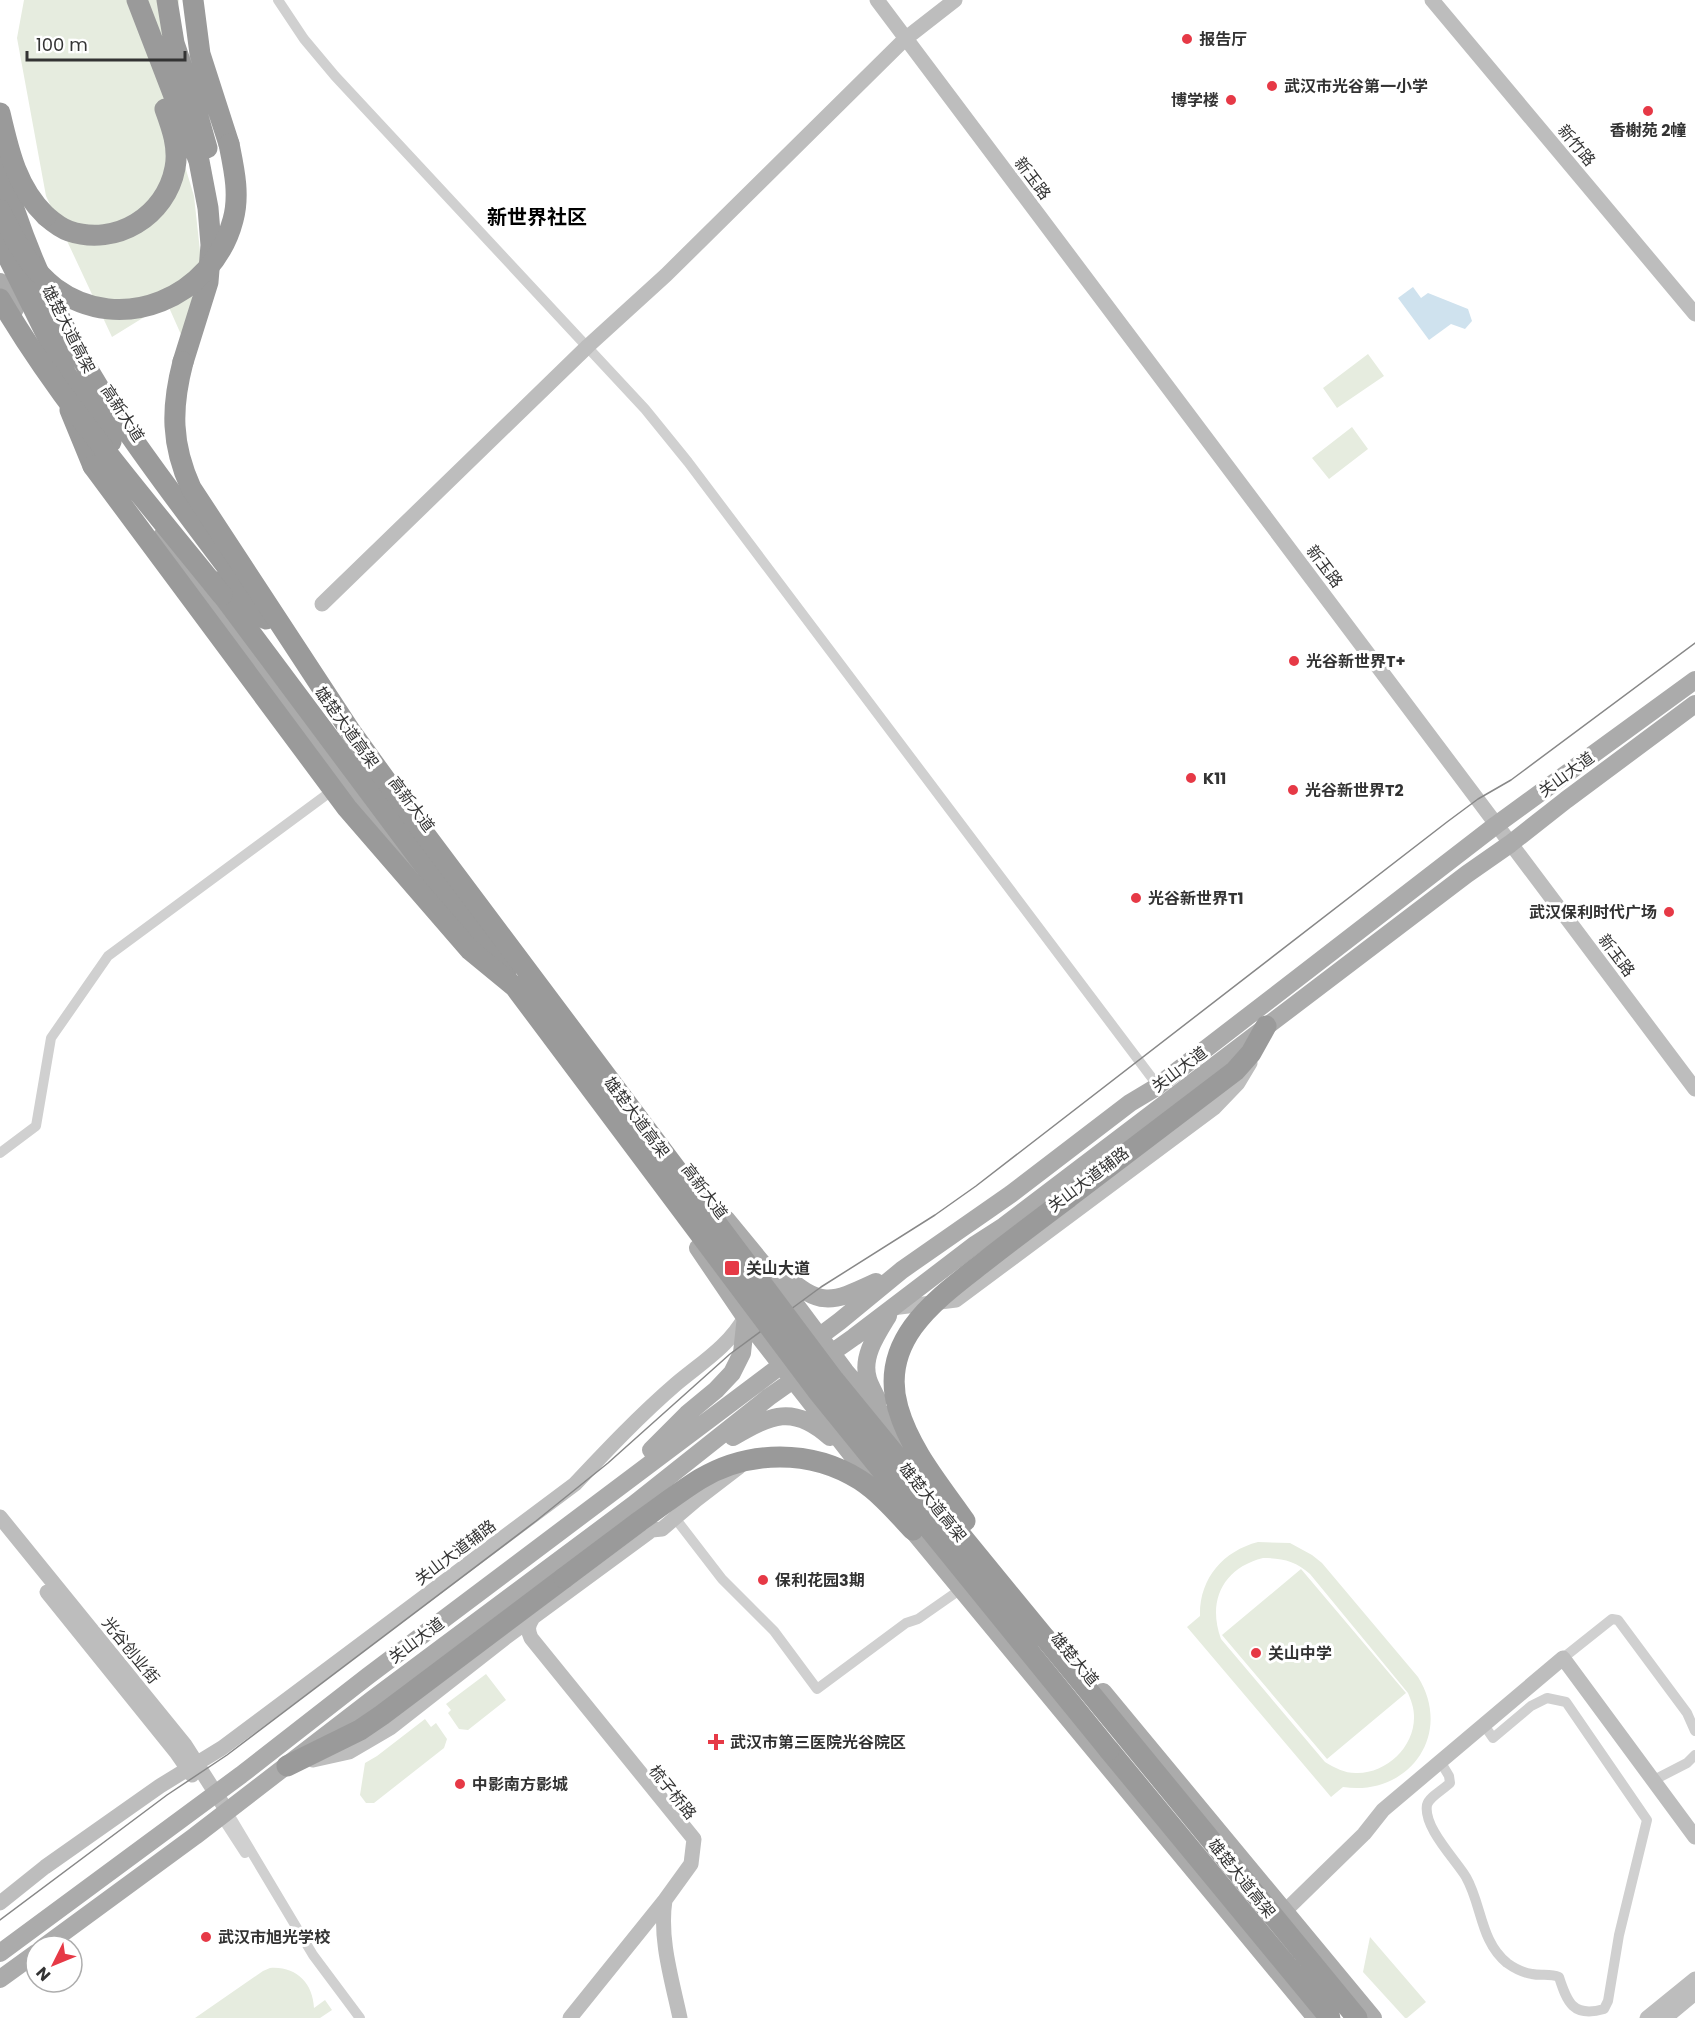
<svg xmlns="http://www.w3.org/2000/svg" width="1695" height="2018" viewBox="0 0 1695 2018" font-family="Poppins,'Noto Sans SC',sans-serif">
	<rect width="100%" height="100%" fill="#fff"/>
	<path fill="#e6ecdf" fill-rule="evenodd" d="M24,0h155l-3,18 -3,109 21,69 7,64 -18,79 -16,-36 -55,34 -66,-141 -29,-158z
		M1368,354l16,22 -47,32 -14,-20z
		M1352,427l16,22 -39,30 -17,-21z
		M1258,1542l32,1 22,12 10,8 96,114c36,58 -10,120 -75,110l-12,10 -144,-170 13,-11c-1,-37 23,-65 58,-74zM1263,1558c19,0 33,3 47,16l98,119c3,7 6,15 6,23 1,31 -28,58 -58,57 -12,0 -21,-5 -31,-11l-104,-123c-14,-38 2,-71 42,-81z
		M1301,1569l105,124 -79,66 -105,-124z
		M486,1674l20,26 -38,30 -9,-1 -11,-16 3,-3 -5,-6z
		M425,1719l6,8 5,-4 11,16 -3,9 -70,55h-8l-6,-8 5,-32 12,-7z
		M1370,1937l56,65 -19,16h-2l-42,-46z
		M270,1968c26,-2 43,15 44,40l11,-8 7,10 -12,8h-125l68,-47z"/>
	<path fill="#cfe2ee" d="M1413,287l8,11 7,-5 40,16 4,12 -7,8 -14,-5 -22,16 -31,-42z"/>
	<g fill="none" stroke-linecap="round" stroke-linejoin="round">
		<path stroke="#d0d0d0" stroke-width="10" d="M278,0l26,39 31,37 310,333 43,53 470,624
			M0,1153l36,-27 15,-88 57,-82 229,-169
			M675,1518l47,61 52,52 43,58 89,-66 12,-4 43,-30
			M1563,1658l49,-39 6,1 69,93 8,18
			M1440,1761l9,15 1,7c-6,6 -21,14 -23,22 -4,22 28,54 39,72 16,28 14,64 41,86 7,5 17,10 25,11 9,2 18,-1 27,3 8,25 14,41 45,32l4,-8 11,-66 28,-115 -81,-118 -19,-4 -16,8 -38,32 -9,-13
			M1654,1780l33,-17 8,-8
			M227,1811l86,144 47,63
			M221,1816l24,37"/>
		<path stroke="#bdbdbd" stroke-width="15" d="M877,0l818,1089
			M1432,0l263,314
			M322,604l266,-258 78,-71 239,-236 50,-39
			M892,1308l64,-8 258,-192 24,-25 12,-20
			M0,1517l185,228 42,66
			M47,1592l129,160 16,23
			M534,1616c-6,9 -7,13 -3,22l163,201 -3,25 -26,36 -95,118
			M313,1760l36,-8 41,-24 115,-90 147,-108 10,-1 34,-29 43,-33
			M665,1900c-6,39 7,80 15,118
			M0,1903l45,-36 115,-81 62,-38 353,-264c32,-34 65,-69 101,-100 25,-21 53,-38 69,-67
			M1285,1911l79,-77 19,-24 180,-152 132,179
			M1647,2018l48,-39
			M1665,2018l30,-25"/>
		<path stroke="#ababab" stroke-width="18" d="M0,282l15,27
			M162,536l89,123 163,212
			M726,1219l60,73 59,79 43,50 22,33
			M698,1248l53,78 126,161
			M780,1272c41,35 49,32 96,10
			M878,1401c-3,-7 -8,-15 -10,-22 -7,-22 9,-45 20,-63
			M733,1437c38,-22 60,-33 97,0
			M651,1450l36,-36 29,-24 16,-17 10,-20 4,-37
			M904,1520l412,498
			M1103,1692l270,326
			M45,1946l150,-110 178,-137 260,-194 136,-108 85,-60 122,-93 28,-18 463,-352 43,-30 56,-44 129,-96
			M0,1953l241,-178 127,-99 472,-355 62,-51 109,-76 119,-91 25,-15 341,-263 199,-145
			M0,1979l36,-26"/>
		<path stroke="#9a9a9a" stroke-width="21" d="M137,0l62,161 9,47 3,37 -3,37 -25,80
			M167,0l7,43 20,59 13,46
			M193,0l7,54 29,90
			M0,162c24,92 69,184 123,263 45,66 95,129 143,194
			M46,216c7,6 14,12 23,15 47,16 97,-15 106,-63 4,-20 -3,-40 -10,-59
			M0,241l66,133 45,68
			M70,410l23,56
			M212,581l294,394
			M1068,1198l167,-127 16,-18 15,-27
			M1045,1638l312,380
			M1109,1750l221,268
			M287,1766l73,-36 22,-15 182,-137"/>
		<path stroke="#888" stroke-width="1.5" d="M0,1920l167,-125 60,-40 309,-234 72,-58 122,-109 91,-67 114,-72 41,-29 471,-364 31,-23 33,-19 184,-137"/>
		<path stroke="#9a9a9a" stroke-width="21" d="M0,113c9,39 17,75 46,103
			M0,210c14,29 29,58 55,78 66,49 158,9 178,-68 7,-25 1,-51 -4,-76
			M0,299c63,107 145,200 222,296
			M183,362c-12,46 -12,82 8,126l160,244 70,97 413,551 211,258
			M93,466l254,342 123,142 45,37 304,406 290,357
			M965,1521c-25,-36 -55,-71 -67,-113 -20,-69 40,-110 86,-146 28,-22 56,-43 84,-64
			M564,1578c25,-19 51,-38 76,-57 20,-14 39,-29 60,-42 49,-29 111,-30 160,1 20,13 37,33 53,50"/>
	</g>
	<g fill="#e63946" stroke="#fff" stroke-width="2">
		<circle cx="1187" cy="39" r="6"/>
		<circle cx="1272" cy="86" r="6"/>
		<circle cx="1231" cy="100" r="6"/>
		<circle cx="1648" cy="111" r="6"/>
		<circle cx="1294" cy="661" r="6"/>
		<circle cx="1191" cy="778" r="6"/>
		<circle cx="1293" cy="790" r="6"/>
		<circle cx="1136" cy="898" r="6"/>
		<circle cx="1669" cy="912" r="6"/>
		<rect x="724" y="1260" width="16" height="16" rx="3"/>
		<circle cx="763" cy="1580" r="6"/>
		<circle cx="1256" cy="1653" r="6"/>
		<path d="M713 1733h6v6h6v6h-6v6h-6v-6h-6v-6h6z"/>
		<circle cx="460" cy="1784" r="6"/>
		<circle cx="206" cy="1937" r="6"/>
	</g>
	<g text-anchor="middle" stroke-width="6" stroke-linejoin="round" paint-order="stroke">
		<g font-size="16" font-weight="bold" fill="#333" stroke="#fff" text-anchor="start">
			<text x="1199" y="45">报告厅</text>
			<text x="1284" y="92">武汉市光谷第一小学</text>
			<text x="1219" y="106" text-anchor="end">博学楼</text>
			<text x="1648" y="136" text-anchor="middle">香榭苑 2幢</text>
			<text x="1306" y="667">光谷新世界T+</text>
			<text x="1203" y="784">K11</text>
			<text x="1305" y="796">光谷新世界T2</text>
			<text x="1148" y="904">光谷新世界T1</text>
			<text x="1657" y="918" text-anchor="end">武汉保利时代广场</text>
			<text x="746" y="1274">关山大道</text>
			<text x="775" y="1586">保利花园3期</text>
			<text x="1268" y="1659">关山中学</text>
			<text x="730" y="1748">武汉市第三医院光谷院区</text>
			<text x="472" y="1790">中影南方影城</text>
			<text x="218" y="1943">武汉市旭光学校</text>
		</g>
		<g font-size="16" fill="#333" stroke="#fff">
			<text transform="translate(1577 145) rotate(50)" y="6">新竹路</text>
			<text transform="translate(1033 178) rotate(53)" y="6">新玉路</text>
			<text transform="translate(69 329) rotate(63)" y="6">雄楚大道高架</text>
			<text transform="translate(123 413) rotate(57)" y="6">高新大道</text>
			<text transform="translate(1325 566) rotate(53)" y="6">新玉路</text>
			<text transform="translate(347 727) rotate(54)" y="6">雄楚大道高架</text>
			<text transform="translate(1566 774) rotate(-36)" y="6">关山大道</text>
			<text transform="translate(412 804) rotate(53)" y="6">高新大道</text>
			<text transform="translate(1617 955) rotate(53)" y="6">新玉路</text>
			<text transform="translate(1179 1069) rotate(-37)" y="6">关山大道</text>
			<text transform="translate(637 1117) rotate(53)" y="6">雄楚大道高架</text>
			<text transform="translate(1088 1179) rotate(-37)" y="6">关山大道辅路</text>
			<text transform="translate(705 1191) rotate(53)" y="6">高新大道</text>
			<text transform="translate(933 1502) rotate(51)" y="6">雄楚大道高架</text>
			<text transform="translate(455 1552) rotate(-37)" y="6">关山大道辅路</text>
			<text transform="translate(416 1640) rotate(-37)" y="6">关山大道</text>
			<text transform="translate(131 1650) rotate(51)" y="6">光谷创业街</text>
			<text transform="translate(1075 1659) rotate(50)" y="6">雄楚大道</text>
			<text transform="translate(673 1792) rotate(51)" y="6">梳子桥路</text>
			<text transform="translate(1242 1878) rotate(51)" y="6">雄楚大道高架</text>
		</g>
		<g font-size="20" font-weight="bold" fill="#000" stroke="#fff">
			<text x="537" y="224">新世界社区</text>
		</g>
	</g>
	<g transform="translate(54 1964) rotate(227)"><circle r="28" fill="#ffffff" stroke="#adadad" stroke-width="1.5"/>
	<path d="M0-4.5L10 22L0 15L-10 22Z" fill="#e63946"/>
	<text y="-9" font-size="16" font-weight="bold" text-anchor="middle" fill="#333333">N</text>
	</g>
	<path d="M27 51v9h158v-9" fill="none" stroke="#333333" stroke-width="3"/>
	<text x="36" y="51" font-size="18" fill="#333333" stroke="#ffffff" stroke-width="4.5" paint-order="stroke">100 m</text>
</svg>
